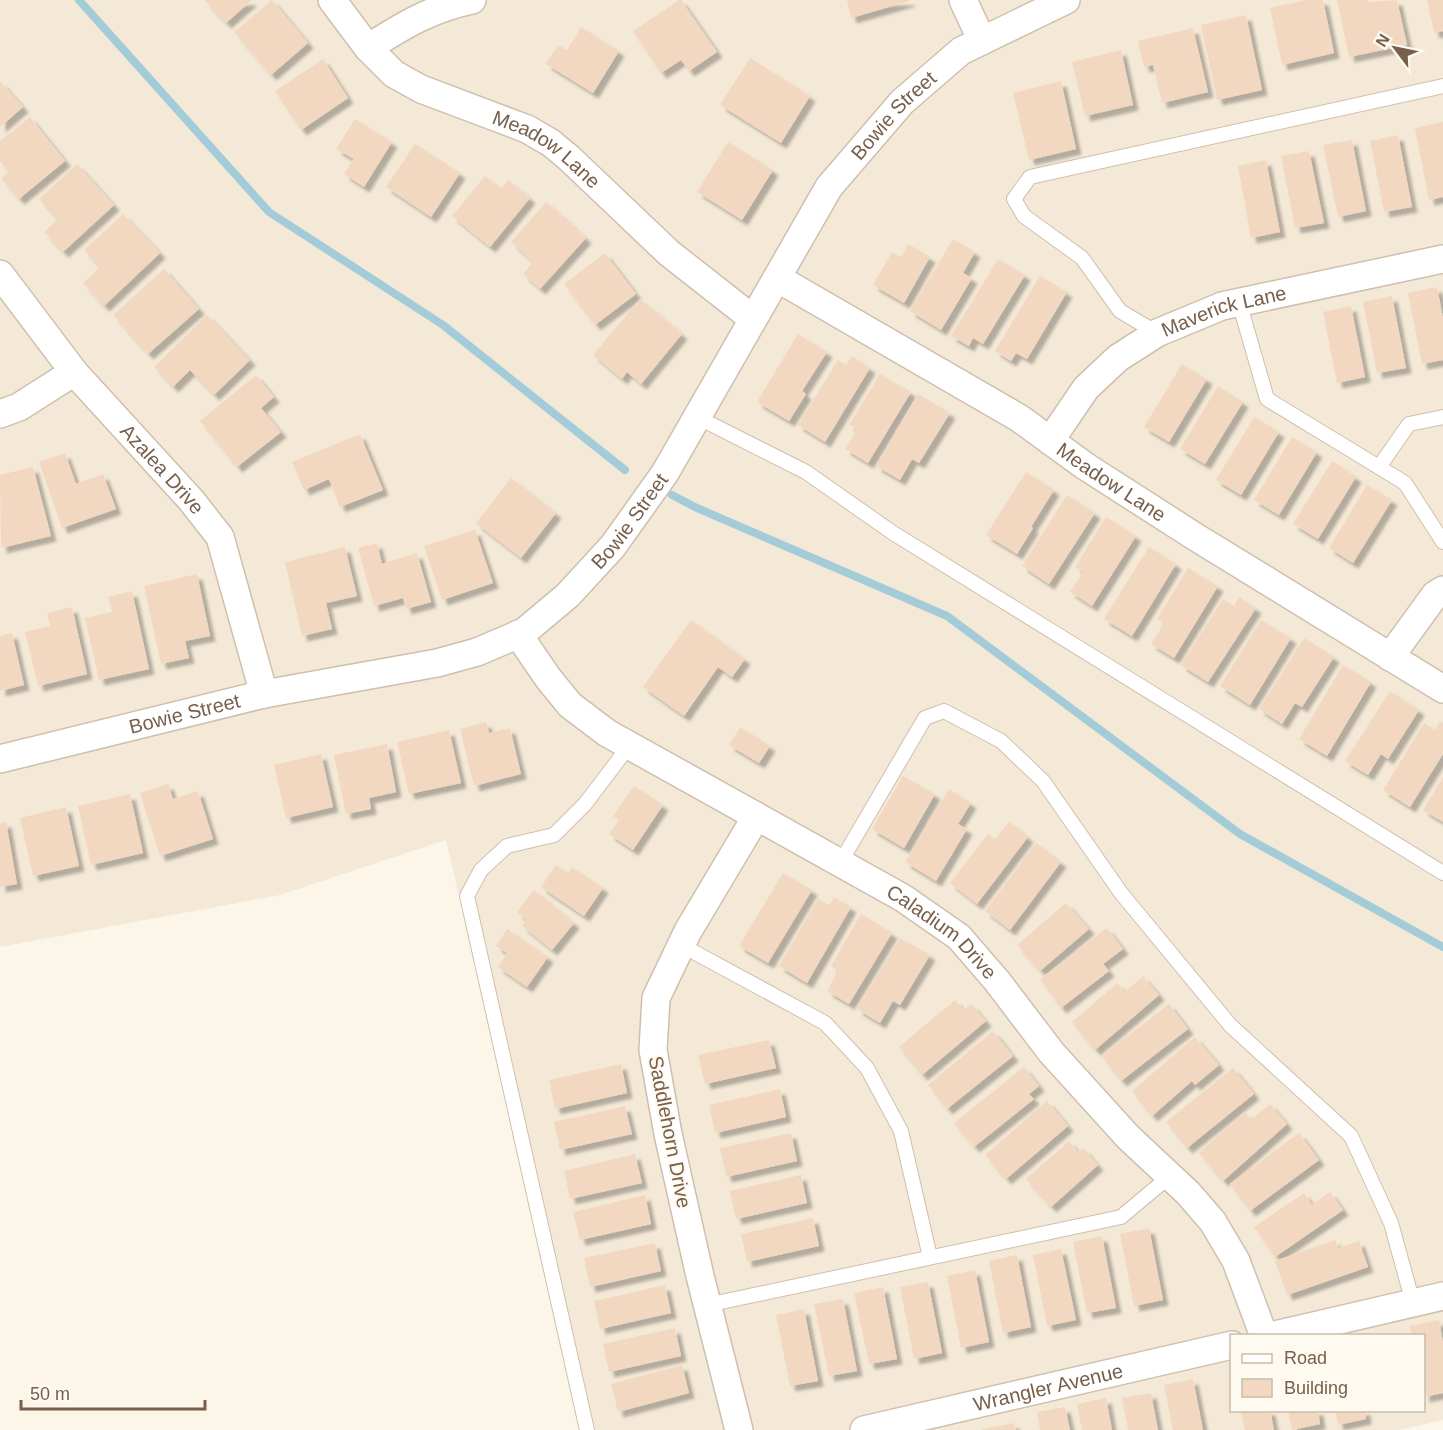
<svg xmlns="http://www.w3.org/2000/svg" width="1443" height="1430" viewBox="0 0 1443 1430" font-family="Helvetica,sans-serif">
	<defs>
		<filter id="shadow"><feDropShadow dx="5.5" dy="5.5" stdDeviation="1.5" flood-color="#0004"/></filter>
	</defs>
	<rect width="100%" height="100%" fill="#fcf6e9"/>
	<path fill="#f4e9d7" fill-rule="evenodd" d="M0,0h1443v1420l-44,10h-813l-140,-590 -166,55 -280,52zM1232,1336h192v74h-192z"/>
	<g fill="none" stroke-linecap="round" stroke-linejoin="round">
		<path stroke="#a3ccd8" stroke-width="8" d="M79,0l190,212 174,113 182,145
			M672,495l25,13 250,108 293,218 203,113"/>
	</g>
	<path fill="#f2d8c1" filter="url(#shadow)" d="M204,0h48l-26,23z
		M272,0l36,43 -37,32 -37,-43z
		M679,0h2l36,52 -28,19 -8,-11 -20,13 -28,-42z
		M847,0h63v1l-59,17z
		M1306,0h17l11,53 -52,12 -12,-57z
		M1337,0h30l1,2 29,-2 10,45 -58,12z
		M1427,0h16v31l-9,2z
		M1246,15l16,75 -45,10 -16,-75z
		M581,27l38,24 -26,42 -47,-29 12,-19 9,5z
		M1193,28l15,64 -46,11 -9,-38 -9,2 -6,-26z
		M1121,50l12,55 -48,11 -13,-54z
		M750,58l60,38 -29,47 -61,-38z
		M323,59l25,39 -47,32 -26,-39z
		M0,81l23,26 -23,20z
		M1061,81l15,68 -47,11 -16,-67z
		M30,117l35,44 -46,38 -18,-21 8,-6 -9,-11v-20z
		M355,119l37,23 -28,45 -20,-13 10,-15 -18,-10z
		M1443,122v75l-14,3 -14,-72z
		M1398,135l14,72 -28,5 -14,-71z
		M1352,140l14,71 -28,6 -15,-72z
		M728,142l45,28 -31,50 -45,-28z
		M415,144l45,29 -29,44 -45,-30z
		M1309,151l15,72 -29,5 -14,-72z
		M1266,160l14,72 -29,6 -13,-72z
		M77,164l37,41 -51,47 -19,-20 14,-13 -19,-20z
		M485,176l16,13 7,-9 22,18 -40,49 -38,-31z
		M546,202l40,36 -46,51 -17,-15 10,-12 -22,-20z
		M123,214l37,39 -56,53 -21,-23 17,-16 -16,-17z
		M953,239l22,13 -12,21 9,5 -31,52 -31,-19z
		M908,244l22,13 -26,46 -31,-18 19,-33 9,5z
		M605,253l31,41 -41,31 -31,-41z
		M998,259l27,16 -42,69 -10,-6 -4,8 -18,-10z
		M164,269l35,40 -51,45 -35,-39z
		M1040,276l27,16 -40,67 -11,-6 -5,8 -16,-10z
		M1437,287l6,31v42l-21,4 -14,-71z
		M1392,296l14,72 -29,5 -14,-71z
		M640,299l42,35 -41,50 -14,-12 -5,7 -29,-24z
		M1351,306l14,71 -28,6 -14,-71z
		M207,315l43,45 -36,35 -24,-25 -17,17 -19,-20z
		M798,334l29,18 -25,39 4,3 -17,27 -32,-19z
		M852,356l18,12 -45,74 -27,-17 40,-65 8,5z
		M1182,364l25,15 -38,63 -25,-15z
		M880,374l31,18 -43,71 -23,-14 12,-20 -8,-4z
		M256,375l18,22 -13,11 20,24 -44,35 -37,-46z
		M1218,386l25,16 -38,62 -25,-15z
		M918,394l32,19 -31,50 -7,-4 -12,21 -24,-14z
		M1254,417l25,15 -38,63 -25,-15z
		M360,434l23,56 -43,17 -11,-28 -25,11 -12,-28z
		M1292,437l25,15 -38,63 -25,-15z
		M65,453l11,31 27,-10 13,35 -54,19 -23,-66z
		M1332,461l24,16 -38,62 -25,-15z
		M33,467l18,69 -50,12 -1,-73z
		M1026,472l28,18 -23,37 2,1 -16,26 -31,-19z
		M511,478l45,35 -35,45 -45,-35z
		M1367,485l25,15 -39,63 -24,-15z
		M1067,495l28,18 -46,71 -27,-18z
		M1106,517l30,19 -44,70 -22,-14 13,-20 -8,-5z
		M475,530l18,53 -51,17 -18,-54z
		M377,543l5,21 35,-11 14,49 -25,7 -3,-11 -29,8 -16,-58z
		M345,547l12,49 -31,7 6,26 -30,7 -17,-74z
		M1149,547l27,17 -44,72 -28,-17z
		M1188,568l30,18 -44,72 -23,-14 13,-21 -7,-4z
		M197,574l13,62 -25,5 4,17 -28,6 -17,-78z
		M132,591l17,78 -50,11 -14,-62 27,-6 -4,-15z
		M1239,597l17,11 -48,74 -27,-17 42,-66 11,7z
		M72,607l15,67 -49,12 -13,-54 25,-6 -3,-13z
		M691,620l54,39 -13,18 -14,-10 -34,49 -41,-29z
		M1261,620l30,18 -41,67 -30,-19z
		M12,633l12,52 -24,6v-55z
		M1304,638l30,19 -32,50 -7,-4 -13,21 -23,-15z
		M1343,665l28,17 -44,74 -28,-17z
		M1390,691l29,19 -31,49 -7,-5 -13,21 -23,-14z
		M1440,721l3,2v31l-33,53 -27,-17 41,-67 11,7z
		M486,722l3,11 21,-5 11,46 -47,12 -14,-57z
		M740,727l30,19 -11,17 -30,-18z
		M449,730l12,53 -52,11 -12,-52z
		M387,744l9,48 -27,6 2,11 -25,5 -12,-59z
		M321,754l12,53 -47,11 -12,-53z
		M903,776l32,18 -31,54 -32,-19z
		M1443,777v45l-20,-12z
		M168,784l5,15 25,-8 15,48 -53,17 -20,-63z
		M634,786l29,19 -30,45 -24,-16 10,-14 -6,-4z
		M949,789l22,14 -13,21 9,5 -31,52 -31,-19z
		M130,794l13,59 -52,12 -13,-59z
		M66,807l13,59 -46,10 -13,-58z
		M6,822l11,62 -17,3v-64z
		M1009,822l19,15 -51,67 -27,-21 38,-49 7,5z
		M1036,843l25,19 -51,68 -25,-19z
		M556,865l12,8 4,-6 31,21 -19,28 -43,-29z
		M783,873l29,17 -44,73 -29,-17z
		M534,890l40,33 -22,27 -30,-24 5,-6 -10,-8z
		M834,897l17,10 -44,76 -28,-17 39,-67 11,6z
		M1066,903l23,26 -49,42 -23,-26z
		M861,914l31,19 -43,71 -22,-13 11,-21 -7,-4z
		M1107,928l16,21 -20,15 6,7 -48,37 -21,-29z
		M507,929l41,28 -21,30 -29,-20 9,-14 -11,-7z
		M900,938l30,17 -30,50 -7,-4 -13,22 -23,-14z
		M1143,976l16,19 -64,55 -23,-28 45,-39 8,9z
		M955,1000l8,10 8,-6 15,17 -64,54 -23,-28z
		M1169,1004l19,25 -67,52 -19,-25z
		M993,1031l20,25 -66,53 -19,-24z
		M1195,1037l24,28 -24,20 -3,-4 -40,35 -20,-25z
		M769,1040l7,28 -71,16 -7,-29z
		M621,1064l6,29 -72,16 -6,-29z
		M1024,1067l15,19 -10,8 5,5 -60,48 -20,-24z
		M1233,1068l21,26 -67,54 -21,-26z
		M780,1089l6,28 -71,16 -6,-28z
		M1047,1101l21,25 -62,53 -21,-24z
		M1270,1104l17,20 -64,57 -24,-28 46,-41 6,8z
		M625,1106l7,28 -72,16 -6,-28z
		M791,1133l6,28 -71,16 -6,-29z
		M1299,1133l20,27 -69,51 -20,-27z
		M1069,1141l9,11 5,-4 15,17 -47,42 -25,-28z
		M635,1154l7,29 -72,16 -6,-28z
		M801,1175l6,28 -71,16 -6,-28z
		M1330,1192l13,18 -68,47 -21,-30 50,-34 8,12z
		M645,1195l6,29 -71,16 -7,-28z
		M813,1218l6,28 -72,16 -6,-28z
		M1149,1228l14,72 -29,6 -14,-72z
		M1102,1236l14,72 -29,5 -14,-71z
		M1335,1240l3,8 21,-7 9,26 -81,28 -12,-34z
		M655,1243l6,28 -71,16 -6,-29z
		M1061,1249l15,71 -29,6 -14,-71z
		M1017,1255l14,72 -28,6 -14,-72z
		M975,1270l14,72 -28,6 -14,-72z
		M928,1282l14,71 -28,6 -14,-72z
		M665,1285l6,28 -71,16 -6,-28z
		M883,1287l14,72 -28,5 -15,-71z
		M843,1299l14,72 -28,5 -15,-72z
		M804,1309l14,72 -28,5 -14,-71z
		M1439,1320l4,23v50l-19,4v-61h-12l-2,-10z
		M675,1328l6,28 -72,16 -6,-28z
		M682,1365l7,28 -71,19 -7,-28z
		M1193,1379l10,51h-30l-9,-45z
		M1151,1393l7,37h-30l-6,-32z
		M1106,1398l6,32h-30l-5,-26z
		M1065,1407l5,23h-30l-3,-18z
		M1241,1410h29l4,20h-29z
		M1288,1410h30l2,14 -28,6z
		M1335,1410h30l1,9 -28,6z
		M1014,1423l2,7h-33v-1z"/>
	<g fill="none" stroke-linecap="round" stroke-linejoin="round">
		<g stroke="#cfbfae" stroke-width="16">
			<path id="lane" d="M1239,302l28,97 138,84 38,59
				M1157,333l-37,-22 -38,-53 -58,-42 -10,-17 16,-22 413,-91
				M697,417l109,55 87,61 550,340
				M1379,467l30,-43 34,-7
				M840,863l85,-145 19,-7 57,30 42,40 78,112 109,132 121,111 40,87 22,80
				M681,945l144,78 42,45 34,63 29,126
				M707,1305l414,-88 49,-41
				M587,1430l-120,-534 14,-26 26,-24 47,-11 31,-31 44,-58"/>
		</g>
		<g stroke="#cfbfae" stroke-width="30">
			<g id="street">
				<path id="s1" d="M332,0l36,48 26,26 27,15 106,40 24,14 18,15 100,95 84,66"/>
				<path d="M963,0l19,41"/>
				<path d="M368,48c34,-22 64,-40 104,-48"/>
				<path id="s2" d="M0,274l74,98 117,128 29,37 44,157"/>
				<path id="s3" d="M777,278l242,140 66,48 109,70 249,153"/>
				<path d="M0,414l19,-7 55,-35"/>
				<path id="s4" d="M1050,441l36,-53 32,-30 39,-25 65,-27 221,-47"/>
				<path id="s5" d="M518,634l30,44 22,27 37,28 296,165 56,39 38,44 54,71 77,85 60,56 25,29 23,39 28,75"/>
				<path d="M1390,657l45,-62 8,-5"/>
				<path id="s6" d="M0,759l264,-65 173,-31 40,-11 47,-20 44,-37 45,-49 52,-73 164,-286 73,-85 59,-51 105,-51"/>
				<path d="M1271,1336l172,-40"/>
				<path d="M739,1430l-39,-154 -32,-142 -15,-84 3,-52 32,-67 68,-114"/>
				<path id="s7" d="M864,1430l368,-85"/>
			</g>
		</g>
		<use href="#lane" stroke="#fff" stroke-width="14"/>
		<use href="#street" stroke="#fff" stroke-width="27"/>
	</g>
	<g text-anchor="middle" stroke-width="4.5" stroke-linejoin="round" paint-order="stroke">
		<g font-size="20" fill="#775f4c" stroke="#fffaf0">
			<text dy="7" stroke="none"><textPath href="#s6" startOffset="1180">Bowie Street</textPath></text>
			<text dy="7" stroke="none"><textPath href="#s1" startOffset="268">Meadow Lane</textPath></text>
			<text dy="7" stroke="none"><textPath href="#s4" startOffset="225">Maverick Lane</textPath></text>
			<text dy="7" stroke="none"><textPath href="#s2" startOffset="254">Azalea Drive</textPath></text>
			<text dy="7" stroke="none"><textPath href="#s3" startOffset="392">Meadow Lane</textPath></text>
			<text dy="7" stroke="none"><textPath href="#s6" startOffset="694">Bowie Street</textPath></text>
			<text dy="7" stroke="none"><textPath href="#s6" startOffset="190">Bowie Street</textPath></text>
			<text dy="7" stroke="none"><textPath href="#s5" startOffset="525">Caladium Drive</textPath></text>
			<text transform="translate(670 1132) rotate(79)" y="7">Saddlehorn Drive</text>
			<text dy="7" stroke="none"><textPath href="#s7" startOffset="189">Wrangler Avenue</textPath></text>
		</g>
	</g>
	<rect x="1230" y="1334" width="195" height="78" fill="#fffaf0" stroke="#c9bcae" stroke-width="1.5"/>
	<rect x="1242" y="1354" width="30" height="9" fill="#ffffff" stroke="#c9bcae" stroke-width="1.5"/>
	<text x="1284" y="1364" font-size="18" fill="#775f4c">Road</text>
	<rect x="1242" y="1379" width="30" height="18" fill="#f2d8c1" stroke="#c9bcae" stroke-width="1.5"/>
	<text x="1284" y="1394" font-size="18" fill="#775f4c">Building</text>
	<g transform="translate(1395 48) rotate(302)" stroke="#fffaf0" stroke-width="4.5" paint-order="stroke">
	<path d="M0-4.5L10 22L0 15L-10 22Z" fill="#775f4c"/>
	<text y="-9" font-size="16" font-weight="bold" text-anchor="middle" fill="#775f4c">N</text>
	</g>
	<path d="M21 1400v9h184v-9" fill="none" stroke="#775f4c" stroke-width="3"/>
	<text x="30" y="1400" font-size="18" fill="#775f4c" stroke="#fffaf0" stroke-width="4.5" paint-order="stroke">50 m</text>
</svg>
